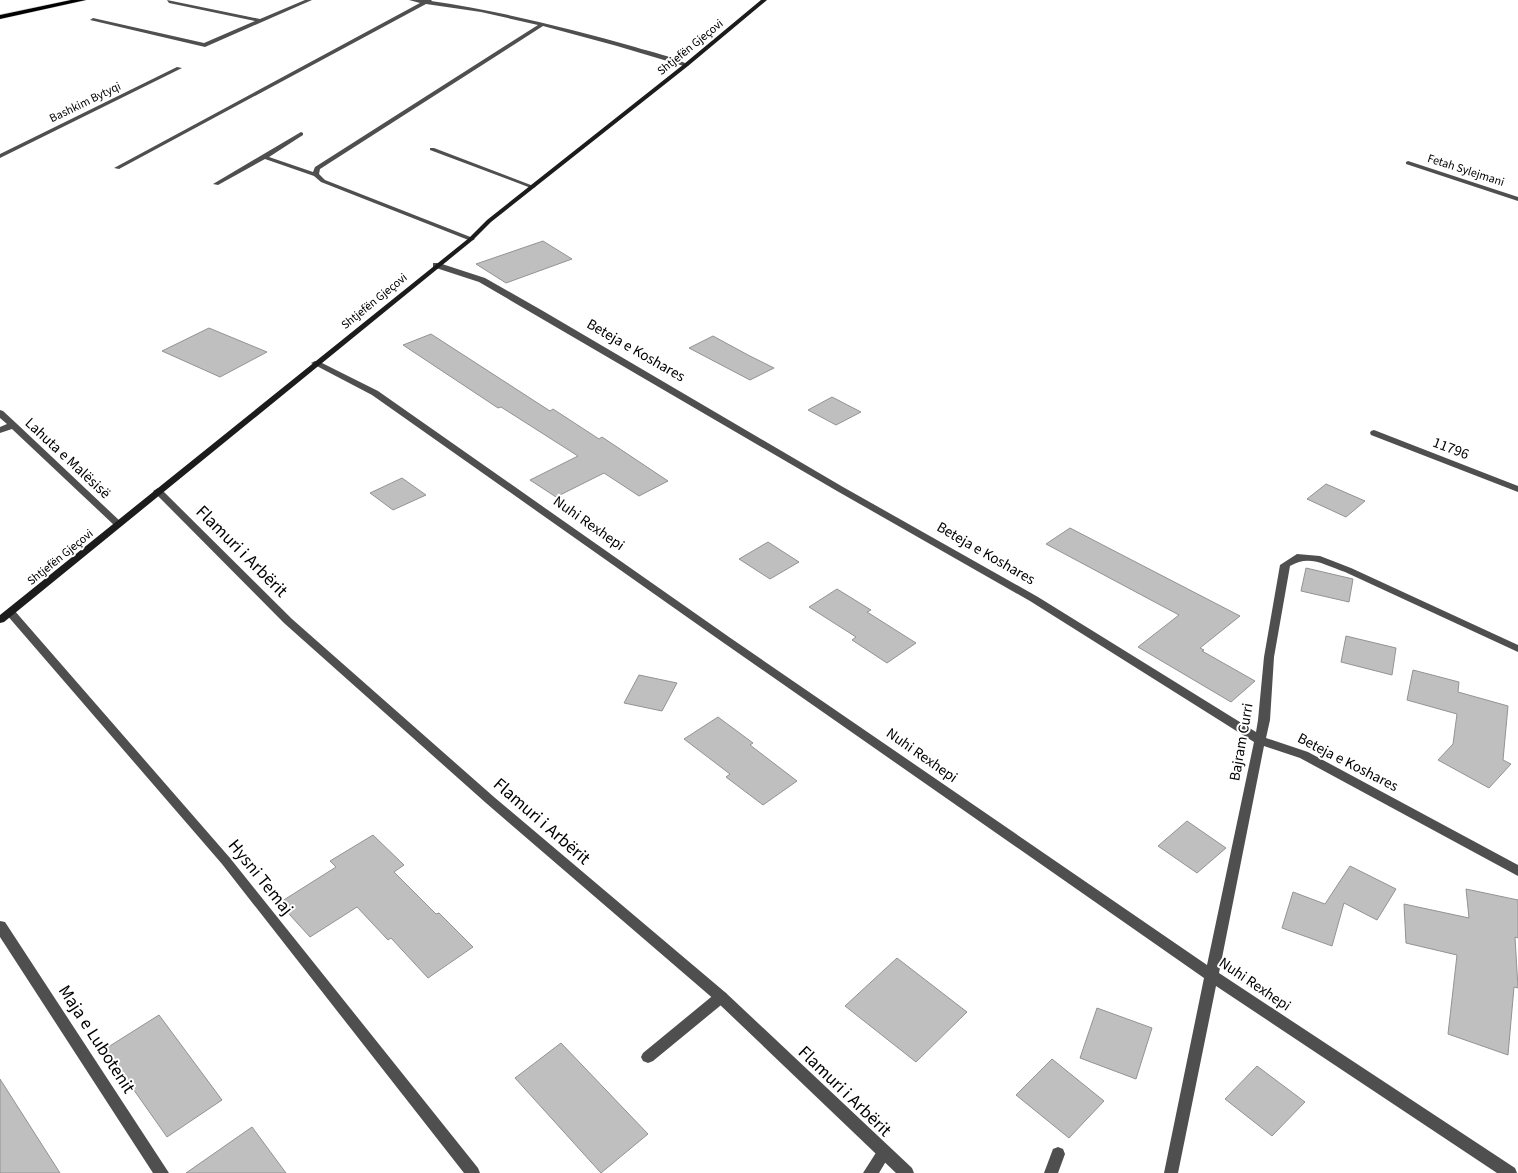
<svg xmlns="http://www.w3.org/2000/svg" width="1518" height="1173" viewBox="0 0 1518 1173" font-family="'Source Sans 3',sans-serif">
	<rect width="100%" height="100%" fill="#fff"/>
	<path fill="#bfbfbf" stroke="#939393" d="M543,241l29,18 -66,24 -30,-19z
		M209,328l58,24 -47,25 -58,-26z
		M431,334l119,77 3,-2 46,30 3,-2 66,44 -29,15 -35,-23 -48,24 -26,-17 48,-24 -77,-49 -3,1 -95,-63z
		M713,336l35,19 26,13 -24,12 -61,-32z
		M832,397l29,15 -25,13 -28,-15z
		M402,478l24,17 -33,15 -23,-17z
		M1326,484l39,17 -19,16 -39,-18z
		M1070,528l170,88 -40,32 4,2 -2,1 53,30 -24,21 -93,-55 41,-32 -133,-71z
		M768,542l31,20 -29,17 -31,-20z
		M1306,568l47,11 -4,23 -48,-11z
		M837,589l34,21 -4,2 49,31 -29,20 -35,-23 4,-3 -47,-30z
		M1346,636l50,12 -4,27 -51,-13z
		M1413,670l46,12 -1,10 50,14 -5,54 8,4 -22,24 -51,-28 15,-16 4,-30 -50,-14z
		M639,675l38,8 -15,28 -38,-8z
		M718,717l35,26 -3,2 47,36 -34,24 -37,-28 4,-3 -46,-35z
		M1187,821l39,27 -29,25 -39,-27z
		M373,835l31,30 -10,7 42,42 3,-1 34,34 -45,31 -37,-40 -3,2 -31,-33 -47,30 -31,-34 57,-36 -6,-6z
		M1350,866l46,23 -19,31 -33,-17 -12,43 -50,-18 11,-36 32,12z
		M1466,889l52,11v38l-3,-1 3,51 -4,-1 -6,68 -60,-21 9,-79 -51,-12 -2,-39 65,14z
		M897,958l70,54 -51,50 -71,-56z
		M1097,1008l55,20 -16,51 -56,-21z
		M159,1015l63,85 -55,37 -62,-88z
		M561,1043l87,91 -47,39 -86,-95z
		M1052,1059l52,42 -35,37 -53,-43z
		M1257,1066l48,36 -33,34 -47,-37z
		M0,1079l60,94h-60z
		M252,1127l34,46h-100z"/>
	<g fill="none" stroke-linecap="round" stroke-linejoin="round">
		<g stroke="#dbdbdb" stroke-width="1">
			<path id="highway" d="M71,0h15l-86,19v-4z"/>
		</g>
		<path fill="#4f4f4f" fill-rule="evenodd" d="M721,991l5,2 2,4 -2,4 -73,60 -5,2 -5,-2 -2,-4 2,-4 73,-60z
			M884,1146l5,2 2,5 -12,20h-16l16,-25z
			M1058,1147l5,2 2,5 -7,19h-14l9,-24z"/>
		<path fill="#4f4f4f" fill-rule="evenodd" d="M167,0l93,19 45,-19h7l-107,47 -115,-27 3,-2 111,25 51,-22 -86,-18z
			M409,0h23l-1,1c69,10 137,27 204,46 16,5 40,10 54,18l-5,1 -67,-20 -74,-20 -223,143 -1,5 6,6 148,58 2,1 -4,2 -150,-59 -7,-6 -49,-17 -47,26 -5,-1 88,-52 2,1v2l-34,22 44,15 2,-5 223,-142 -57,-13 -55,-8 -307,165 -5,-1 306,-165z
			M177,67l5,1 -182,90v-4z
			M430,148h4l102,39 -5,1 -101,-38z
			M1408,161l110,36v4l-112,-37v-2z
			M433,263h6l46,15 58,33 300,176 195,110 218,135 2,-12 6,-63 16,-92 17,-11 23,2 31,12 167,77v7l-173,-80c-20,-7 -36,-18 -55,-6l-16,91 -4,63 -4,18 42,14 210,113v11l-218,-118 -36,-12 -45,227 296,195 2,5h-20l-281,-187 -38,187h-14l40,-195 -483,-337 -349,-246 -61,-32 4,-2h3l60,30 351,246 478,328 47,-223 -224,-141 -193,-110 -358,-209 -46,-15z
			M0,410l3,1 13,12 105,99 2,2 -2,2h-6l-103,-97 -12,4v-6l7,-3 -7,-6z
			M1374,430l144,56v6l-147,-57 -1,-2 1,-2z
			M158,488l3,1 131,130 202,178 232,196 186,175 2,5h-18l-180,-172 -230,-198 -202,-180 -129,-130 -2,-2z
			M10,609l4,1 216,248 248,310 2,5h-16l-242,-309 -216,-250 -1,-2z
			M0,921l5,1 164,251h-16l-153,-236z"/>
		<path fill="#1c1c1c" fill-rule="evenodd" d="M761,0h6l-79,66 -197,156 -18,18 -469,382 -4,1v-8l469,-377 18,-18 197,-156z"/>
		<use href="#highway" fill="#000" fill-rule="evenodd"/>
	</g>
	<g text-anchor="middle" stroke-width="4" stroke-linejoin="round" paint-order="stroke">
		<g font-size="12" fill="#000" stroke="#fff">
			<text transform="translate(690 47) rotate(-39)" y="4">Shtjefën Gjeçovi</text>
			<text transform="translate(85 102) rotate(-26)" y="4">Bashkim Bytyqi</text>
			<text transform="translate(1466 170) rotate(18)" y="4">Fetah Sylejmani</text>
			<text transform="translate(374 301) rotate(-39)" y="4">Shtjefën Gjeçovi</text>
			<text transform="translate(60 557) rotate(-39)" y="4">Shtjefën Gjeçovi</text>
		</g>
		<g font-size="15" fill="#000" stroke="#fff">
			<text transform="translate(636 350) rotate(30)" y="5">Beteja e Koshares</text>
			<text transform="translate(1451 448) rotate(21)" y="5">11796</text>
			<text transform="translate(68 458) rotate(43)" y="5">Lahuta e Malësisë</text>
			<text transform="translate(589 523) rotate(35)" y="5">Nuhi Rexhepi</text>
			<text transform="translate(986 553) rotate(30)" y="5">Beteja e Koshares</text>
			<text transform="translate(1241 742) rotate(-80)" y="5">Bajram Curri</text>
			<text transform="translate(922 755) rotate(35)" y="5">Nuhi Rexhepi</text>
			<text transform="translate(1348 762) rotate(27)" y="5">Beteja e Koshares</text>
			<text transform="translate(1255 984) rotate(34)" y="5">Nuhi Rexhepi</text>
		</g>
		<g font-size="18" fill="#000" stroke="#fff">
			<text transform="translate(242 551) rotate(45)" y="6">Flamuri i Arbërit</text>
			<text transform="translate(542 821) rotate(41)" y="6">Flamuri i Arbërit</text>
			<text transform="translate(261 877) rotate(51)" y="6">Hysni Temaj</text>
			<text transform="translate(97 1039) rotate(57)" y="6">Maja e Lubotenit</text>
			<text transform="translate(845 1091) rotate(44)" y="6">Flamuri i Arbërit</text>
		</g>
	</g>
</svg>
